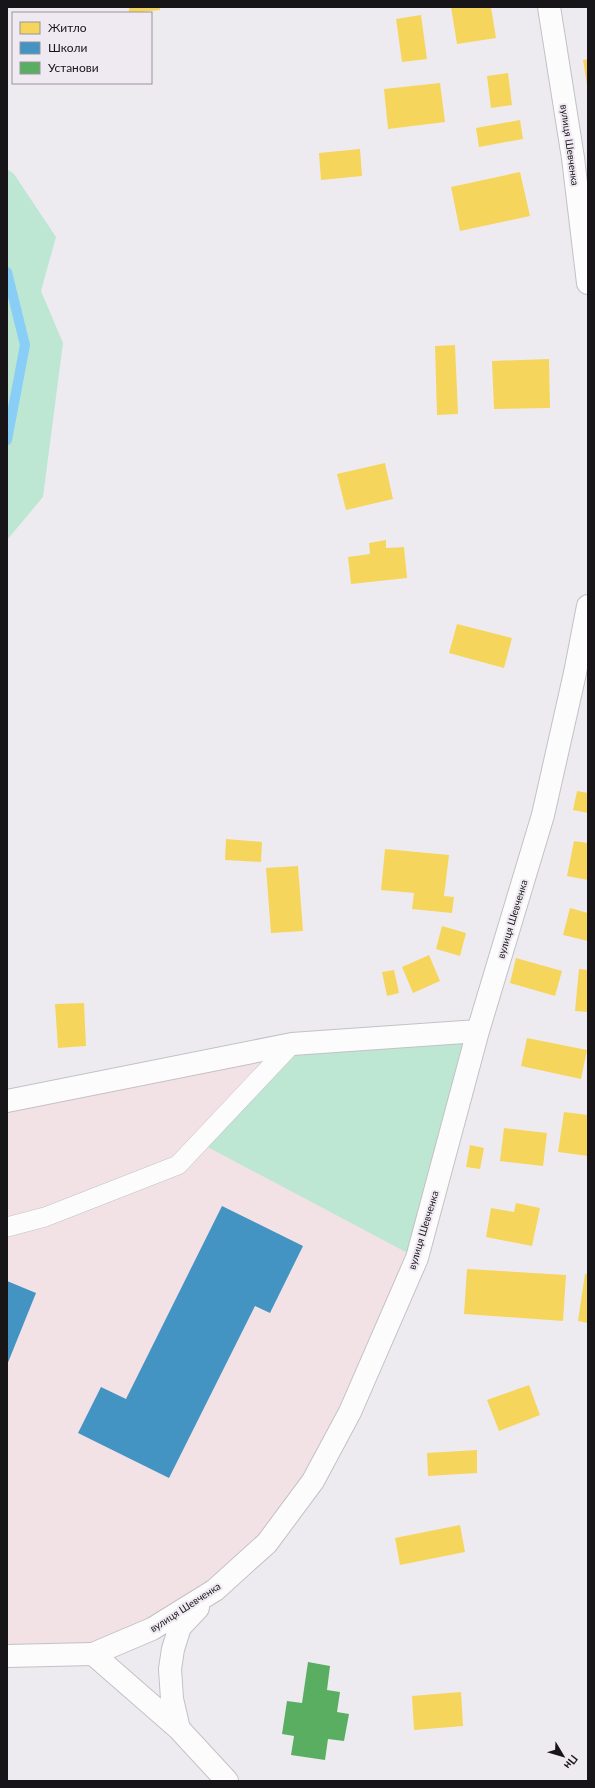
<svg xmlns="http://www.w3.org/2000/svg" width="595" height="1788" viewBox="0 0 595 1788" font-family="Lato,sans-serif">
	<rect width="100%" height="100%" fill="#eeebf0"/>
	<path fill="#f2e2e6" d="M292,1044l125,214 -35,83 -115,202 -138,97 -122,16v-555z"/>
	<path fill="#bde7d3" d="M7,169l7,5 42,63 -15,54 22,52 -20,154 -36,43z
		M478,1031l-61,227 -217,-115 92,-99z"/>
	<path fill="#f6d55c" d="M129,7h31v3l-31,3z
		M451,7h40l5,31 -39,6z
		M421,15l6,44 -25,3 -6,-43z
		M588,59v26h-1l-4,-25z
		M508,73l4,32 -21,3 -4,-32z
		M440,83l5,39 -57,7 -4,-40z
		M520,120l3,19 -44,8 -3,-19z
		M360,149l2,27 -41,4 -2,-27z
		M520,172l10,44 -70,15 -9,-44z
		M455,345l3,69 -21,1 -2,-69z
		M549,359l1,49 -56,1 -2,-48z
		M385,463l8,36 -47,11 -9,-36z
		M386,540v8l18,-1 3,31 -56,6 -3,-27 22,-3 -1,-11z
		M457,624l55,14 -8,30 -55,-15z
		M577,791l11,2v20l-15,-3z
		M226,839l36,3 -1,20 -36,-2z
		M574,841l14,2v37l-21,-4z
		M385,849l64,6 -5,41 10,1 -2,16 -40,-4 2,-16 -33,-3z
		M298,866l5,65 -32,2 -5,-65z
		M570,908l18,5v28l-25,-6z
		M442,926l24,7 -6,23 -24,-7z
		M429,955l11,26 -27,12 -11,-26z
		M516,958l46,13 -7,25 -45,-13z
		M579,969l9,1v42l-13,-1z
		M394,970l5,23 -12,3 -5,-24z
		M84,1003l2,43 -28,2 -3,-44z
		M527,1038l60,12 -6,29 -60,-13z
		M564,1112l24,3v41l-30,-4z
		M504,1128l43,5 -4,33 -43,-5z
		M470,1145l14,3 -4,21 -14,-2z
		M516,1203l24,5 -8,38 -46,-9 5,-29 23,4z
		M467,1269l99,6 -3,46 -99,-7z
		M585,1274h3v49l-10,-2z
		M529,1385l11,30 -41,16 -12,-31z
		M477,1450v23l-49,3 -1,-23z
		M460,1525l5,27 -65,13 -5,-27z
		M461,1692l2,34 -49,4 -2,-34z"/>
	<path fill="#4393c3" d="M222,1206l81,40 -33,67 -15,-7 -86,172 -91,-45 23,-46 25,12z
		M7,1281l29,12 -29,72z"/>
	<path fill="#5aae61" d="M308,1662l22,4 -3,24 13,2 -3,20 12,2 -5,27 -16,-2 -3,21 -34,-5 3,-19 -12,-2 5,-33 15,2z"/>
	<g fill="none" stroke-linecap="round" stroke-linejoin="round">
		<path stroke="#89cef6" stroke-width="10" d="M7,272l18,73 -18,95"/>
		<g stroke="#c3c1c5" stroke-width="20">
			<path id="lane" d="M7,1227l38,-10 133,-52 114,-121"/>
		</g>
		<g stroke="#c3c1c5" stroke-width="24">
			<path id="street" d="M549,7l24,151 15,125
				M7,1101l285,-57 186,-13
				M179,1729l-7,-30 -2,-30 3,-20 7,-22 18,-19
				M227,1781l-48,-52 -86,-75 59,-25 63,-39 52,-47 46,-62 37,-69 67,-154 61,-227 65,-216 32,-142 13,-67"/>
		</g>
		<g stroke="#c3c1c5" stroke-width="24">
			<path id="secondary" d="M7,1656l86,-2"/>
		</g>
		<use href="#lane" stroke="#fcfcfd" stroke-width="19"/>
		<use href="#street" stroke="#fcfcfd" stroke-width="22"/>
		<use href="#secondary" stroke="#fcfcfd" stroke-width="22"/>
	</g>
	<g text-anchor="middle" stroke-width="4" stroke-linejoin="round" paint-order="stroke">
		<g font-size="10" fill="#171518" stroke="#efe9f2">
			<text transform="translate(570 145) rotate(82)" y="4">вулиця Шевченка</text>
			<text transform="translate(512 919) rotate(-73)" y="4">вулиця Шевченка</text>
			<text transform="translate(423 1230) rotate(-73)" y="4">вулиця Шевченка</text>
			<text transform="translate(185 1607) rotate(-33)" y="4">вулиця Шевченка</text>
		</g>
	</g>
	<rect width="595" height="1788" fill="none" stroke="#171518" stroke-width="16"/>
	<rect x="12" y="12" width="140" height="72" fill="#efe9f2" stroke="#99949b"/>
	<rect x="20" y="22" width="20" height="12" fill="#f6d55c" stroke="#99949b"/>
	<text x="48" y="32" font-size="12" fill="#171518">Житло</text>
	<rect x="20" y="42" width="20" height="12" fill="#4393c3" stroke="#99949b"/>
	<text x="48" y="52" font-size="12" fill="#171518">Школи</text>
	<rect x="20" y="62" width="20" height="12" fill="#5aae61" stroke="#99949b"/>
	<text x="48" y="72" font-size="12" fill="#171518">Установи</text>
	<g transform="translate(563 1756) rotate(128)" stroke="#efe9f2" stroke-width="3" paint-order="stroke">
	<path d="M0-3L7 15L0 10L-7 15Z" fill="#171518"/>
	<text y="-6" font-size="11" font-weight="bold" text-anchor="middle" fill="#171518">Пн</text>
	</g>
</svg>
